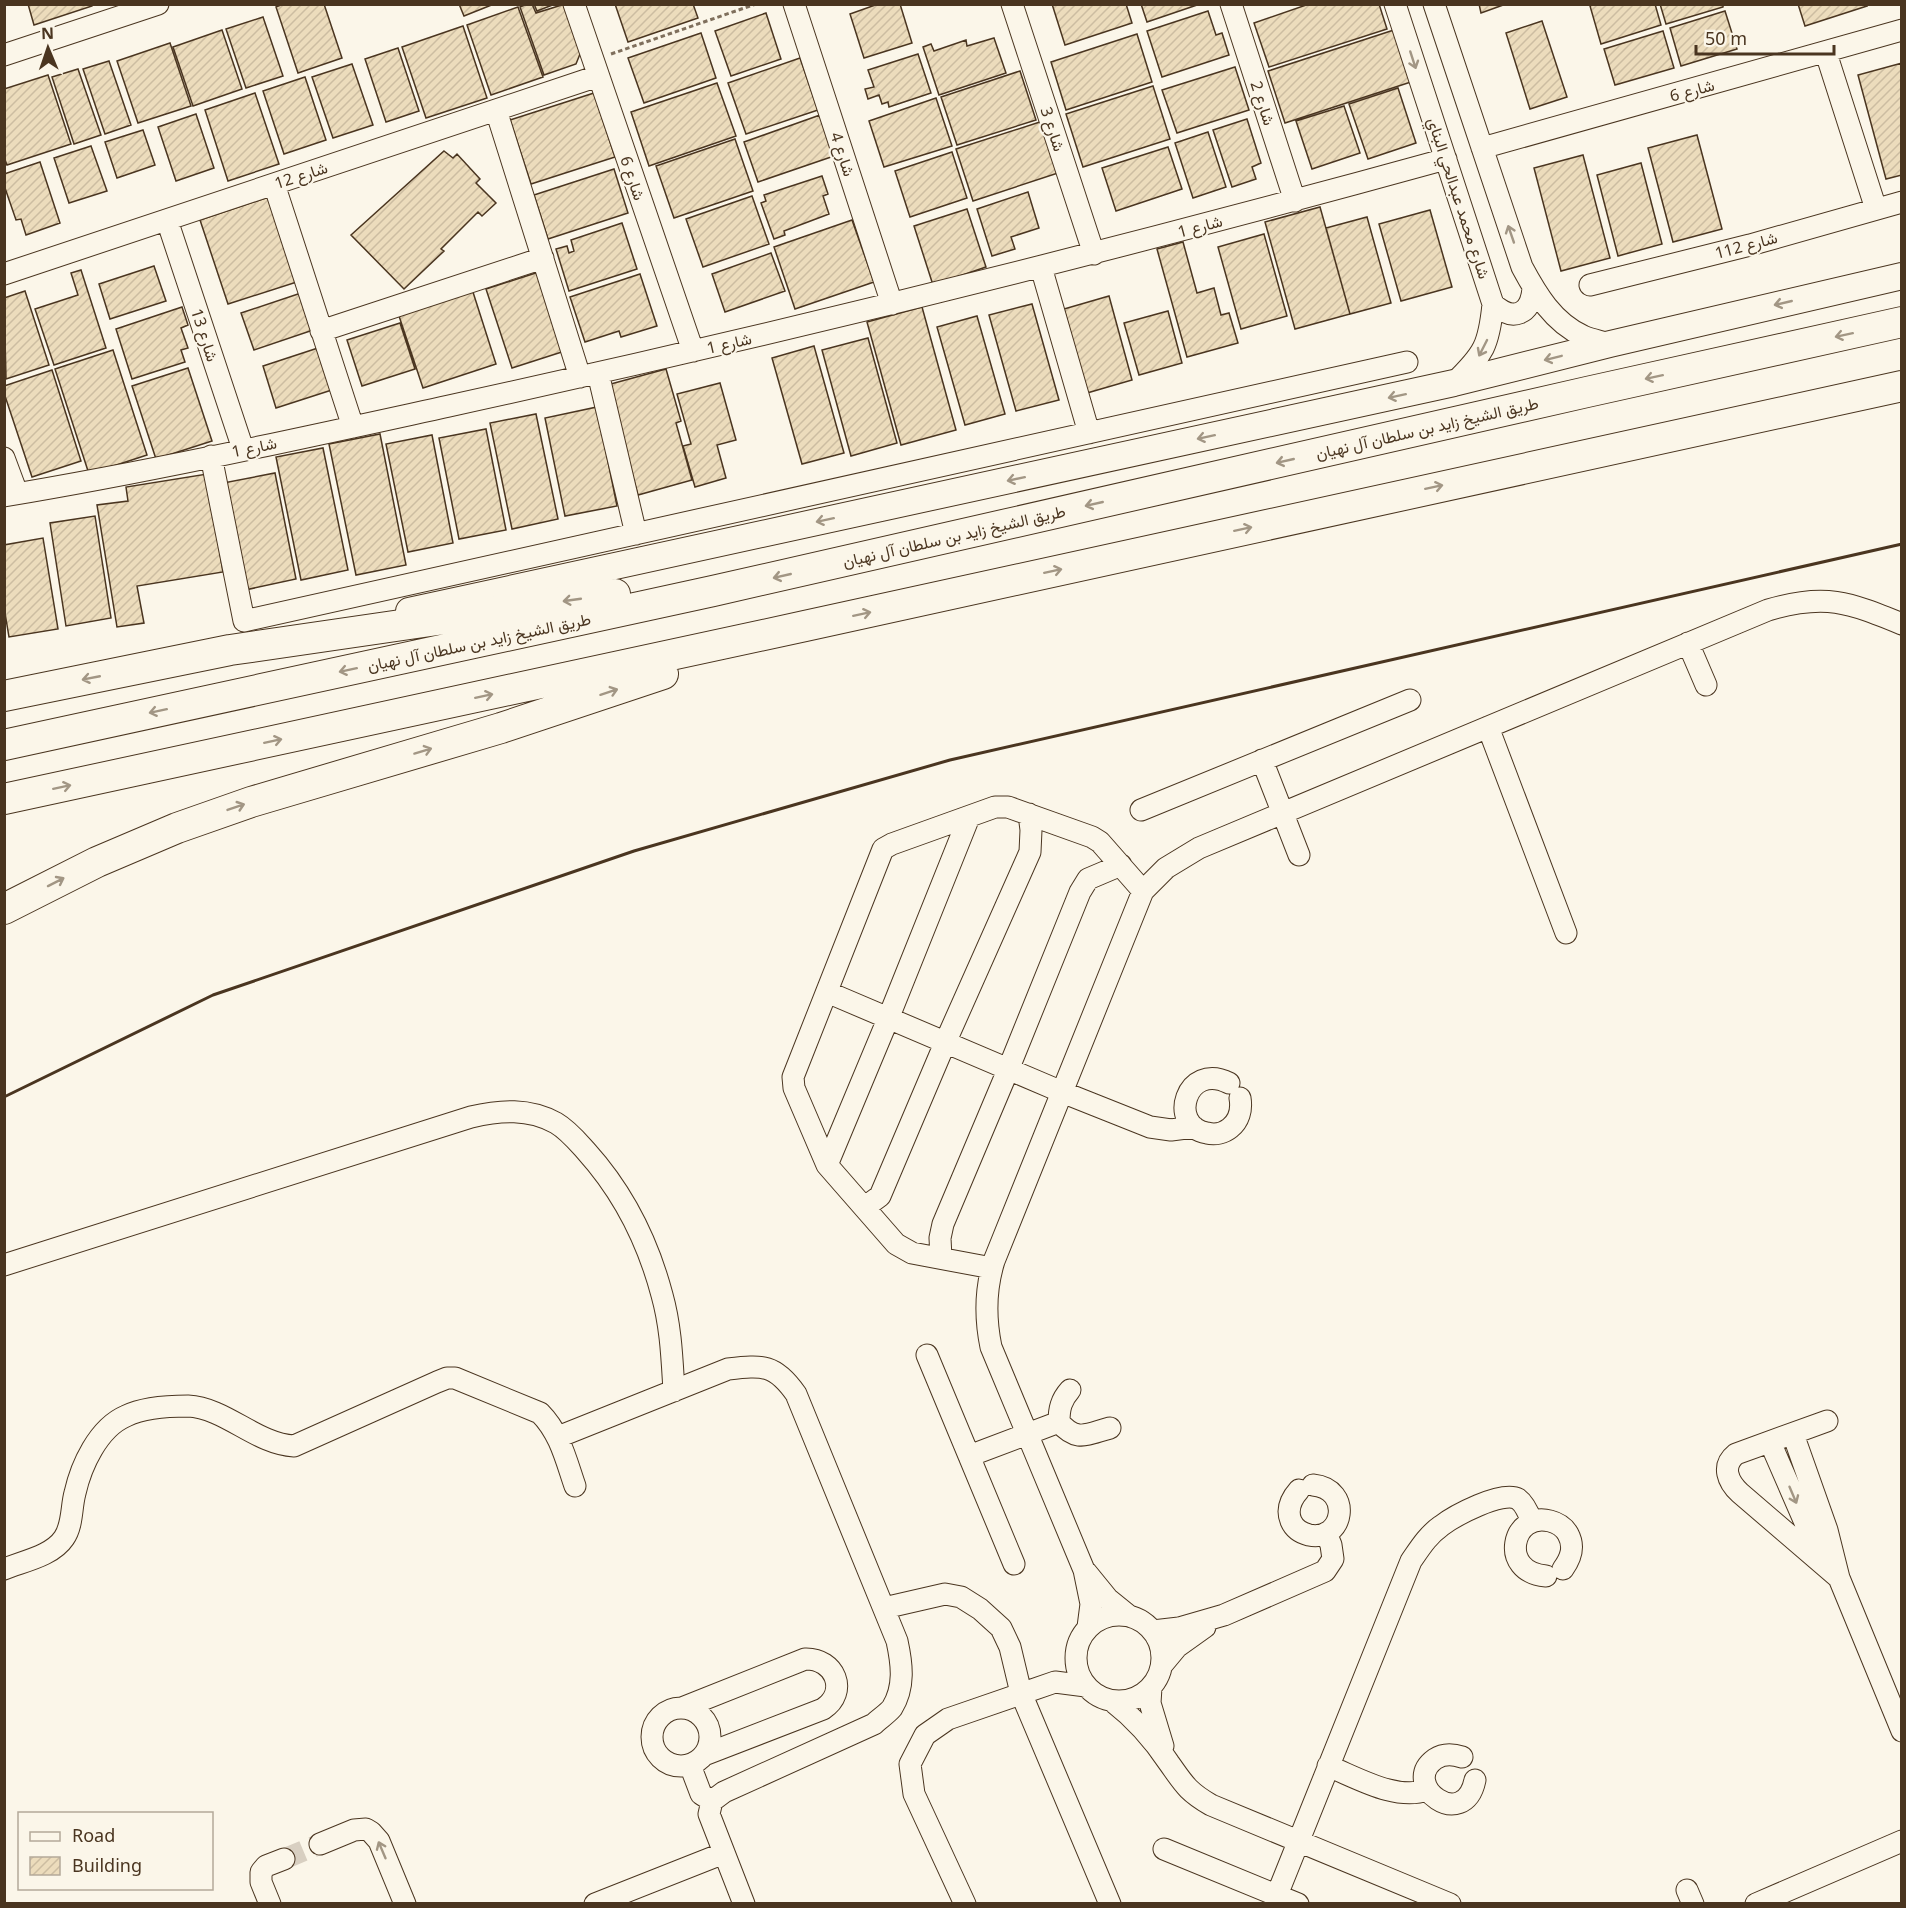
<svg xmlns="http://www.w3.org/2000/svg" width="1906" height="1908" viewBox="0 0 1906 1908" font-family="'Noto Sans',Vazirmatn,sans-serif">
	<defs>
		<pattern id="building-hatch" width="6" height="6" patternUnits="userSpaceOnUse" patternTransform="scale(1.5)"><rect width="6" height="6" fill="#ecdcbc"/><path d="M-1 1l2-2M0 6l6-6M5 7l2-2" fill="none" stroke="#ccbda1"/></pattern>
	</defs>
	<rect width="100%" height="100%" fill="#fbf6e9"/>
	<path fill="url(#building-hatch)" stroke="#4a3520" stroke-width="1.5" d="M28,4h64v2l-58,19z
		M283,4h41l18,54 -44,15 -22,-66z
		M459,4h35l-30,12z
		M527,4h5l4,9 29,-9 17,45 -6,15 -32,11 -24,-68z
		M534,4h21l-18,7z
		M615,4h78l5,14 -70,24z
		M878,4h22l12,39 -48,15 -14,-44z
		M1052,4h74l6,19 -67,22z
		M1141,4h59l-53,18z
		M1309,4h70l8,25 -118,38 -15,-44z
		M1479,4h27l-25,9z
		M1594,4h61l6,21 -60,19 -11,-38z
		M1660,4h63v3l-57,17z
		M1798,4h68l1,2 -62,20z
		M518,7l25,70 -52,18 -24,-70z
		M1208,11l8,24 6,-2 7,22 -67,22 -15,-46z
		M1725,11l12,38 -56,17 -11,-38z
		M766,13l15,46 -50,17 -16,-45z
		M263,17l20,59 -37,12 -20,-59z
		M1542,21l25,76 -37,12 -24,-76z
		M463,26l24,72 -61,20 -24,-71z
		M1400,28l17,52 -132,43 -17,-52z
		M222,30l20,59 -49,17 -20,-59z
		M1663,31l11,37 -59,17 -11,-36z
		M701,33l15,45 -72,25 -16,-45z
		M1137,34l15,48 -86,28 -15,-48z
		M994,38l12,35 -67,22 -16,-48 8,-3 3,7 32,-11 1,6z
		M170,43l21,63 -53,17 -21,-62z
		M398,48l21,63 -33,11 -21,-63z
		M918,54l13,39 -42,14 -1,-5 -6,2 -3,-9 -11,4 -3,-10 9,-2 -6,-17z
		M800,58l18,52 -72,24 -18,-51z
		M109,61l22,64 -26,9 -22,-65z
		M1902,63v112l-16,4 -28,-104z
		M352,64l21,61 -40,13 -21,-61z
		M1235,67l14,43 -72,23 -15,-43z
		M78,69l23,66 -27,9 -22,-67z
		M1020,71l16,49 -79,25 -16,-48z
		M48,75l23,69 -64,21 -3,-8v-68z
		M305,77l21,63 -42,14 -21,-63z
		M717,83l19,53 -87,30 -18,-54z
		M1153,86l17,53 -87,28 -17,-53z
		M1398,88l18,55 -48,16 -19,-55z
		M255,93l24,71 -51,17 -23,-71z
		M594,93l21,64 -84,27 -21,-64z
		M936,98l16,48 -68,21 -15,-46z
		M1344,106l16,47 -48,16 -16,-48z
		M196,114l18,54 -38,13 -18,-54z
		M820,115l14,41 -76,26 -14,-40z
		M1247,119l14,44 -9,4 4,12 -24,8 -19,-57z
		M1046,120l18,51 -91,30 -17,-52z
		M143,130l12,35 -38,13 -12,-36z
		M1208,132l18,55 -33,11 -18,-55z
		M1697,135l25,94 -49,13 -25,-94z
		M735,139l18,52 -79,27 -18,-52z
		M91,146l16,45 -38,12 -15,-45z
		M1168,147l14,42 -66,22 -14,-43z
		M444,151l9,7 4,-4 23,25 -4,4 20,20 -14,13 -4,-4 -37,37 3,2 -40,38 -53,-54z
		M952,152l15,46 -57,19 -15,-46z
		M1583,155l27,103 -49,13 -27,-103z
		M40,162l20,61 -34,12 -5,-16 -5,1 -12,-35v-11z
		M1641,163l21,81 -44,12 -21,-81z
		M614,169l14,44 -80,26 -14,-44z
		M822,176l6,18 -5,2 6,18 -45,17 1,4 -11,4 -13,-36 5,-2 -2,-6z
		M1028,192l11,36 -28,9 4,12 -23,7 -15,-47z
		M275,195l28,85 -75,24 -28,-84z
		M752,196l17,48 -66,23 -17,-48z
		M1320,207l30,107 -55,15 -30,-107z
		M967,209l19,58 -53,18 -19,-59z
		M1430,210l22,77 -51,14 -22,-77z
		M1367,217l24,86 -41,11 -24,-86z
		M852,220l22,62 -79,27 -21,-62z
		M622,223l15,46 -68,22 -13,-42 11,-3 2,7 5,-2 -3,-11z
		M1264,234l23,82 -46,13 -23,-82z
		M1183,242l14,51 17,-5 7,27 8,-2 9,30 -51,14 -30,-108z
		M771,253l14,38 -60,21 -13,-38z
		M154,266l12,35 -56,18 -11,-35z
		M81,270l25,78 -52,17 -19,-56 43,-14 -7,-22z
		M542,271l26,79 -56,18 -26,-79z
		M640,274l17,52 -36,11 -2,-6 -34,11 -15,-45z
		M472,289l24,75 -73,24 -25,-75z
		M25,291l24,74 -43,14 -2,-81z
		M307,291l12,37 -65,22 -13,-37z
		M1109,296l23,84 -45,13 -23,-84z
		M1032,304l27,96 -43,11 -27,-96z
		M182,307l6,18 -7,3 7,20 -7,2 4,12 -53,17 -16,-50z
		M922,307l34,123 -55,15 -34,-123z
		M1168,311l14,52 -43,12 -15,-52z
		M977,316l28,98 -40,11 -28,-98z
		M400,323l15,46 -53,17 -15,-46z
		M868,338l29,105 -46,13 -29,-106z
		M324,346l14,42 -62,20 -13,-42z
		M814,346l30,107 -42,11 -30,-106z
		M113,350l34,105 -58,19 -34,-105z
		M188,368l24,73 -56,18 -24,-73z
		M666,369l15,52 -5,2 16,57 -54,15 -31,-110z
		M52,370l29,91 -49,16 -28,-84v-7z
		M720,383l16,57 -19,5 9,33 -31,9 -12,-41 8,-2 -14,-50z
		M597,407l20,99 -52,10 -20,-98z
		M536,414l22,105 -46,10 -22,-106z
		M486,429l20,101 -47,9 -20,-101z
		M380,434l26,131 -50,10 -27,-131z
		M432,435l21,108 -45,9 -22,-108z
		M323,448l25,122 -47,10 -25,-123z
		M275,473l21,106 -51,11 -22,-107z
		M207,474l16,98 -86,14 7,37 -27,4 -20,-122 31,-4 -2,-14z
		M95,516l16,102 -45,8 -16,-103z
		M43,538l15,91 -49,8 -5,-30v-62z"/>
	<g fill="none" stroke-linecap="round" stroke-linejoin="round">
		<path stroke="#d8cfc1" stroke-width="21" stroke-dasharray="21 10" stroke-linecap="butt" d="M284,1859l36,-15"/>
		<g stroke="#4a3520" stroke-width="23">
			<path id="minor" d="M574,4l119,347
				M794,4l98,300
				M1012,4l82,250
				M1231,4l64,197
				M1395,4l98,300c-4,41 -9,50 -39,79
				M1434,4l88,263c15,28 31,55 61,69 8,4 18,5 27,8
				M1826,53l50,156
				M4,55l154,-51
				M496,110l84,267
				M1482,148l420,-118
				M274,184l79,243
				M167,220l76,229
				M1041,267l48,166
				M4,274l594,-198
				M1590,285l160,-40 152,-43
				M1493,304c20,18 38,11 40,-16
				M321,331l222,-73
				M598,373l38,161
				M211,456l33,165 1163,-259
				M4,458l13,35
				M4,496c150,-25 298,-58 445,-90 335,-73 667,-156 997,-247
				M1688,643l18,42
				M1488,727l78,206
				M1262,760l37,95
				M1141,810l269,-110
				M827,992l235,100 88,35 21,3 23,-3
				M1229,1083c-43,-22 -62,43 -22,50 8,2 17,0 23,-5 9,-7 12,-18 10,-30
				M827,1165l61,-146 81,-202
				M865,1207l15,-11 65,-153 85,-191 1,-22 -2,-16
				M941,1258l-1,-20 3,-14 65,-154 72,-178 8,-13 33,-14
				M4,1265l467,-148c29,-7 58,-9 85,6 12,7 21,18 30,28 37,41 62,91 76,144 9,32 10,64 12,96
				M992,1268l-80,-15 -16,-9 -69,-79 -33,-77 -1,-11 90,-228 9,-5 103,-37h13l84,30 8,5 43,49
				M927,1355l87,209
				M1070,1390c-9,10 -11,19 -11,32 18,21 28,12 51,6
				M1827,1421l-91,33c-15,12 -8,28 4,39l99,85
				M1793,1434l34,96 12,48 63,153
				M558,1437l170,-68c35,-4 47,-5 68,25l101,247c5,23 8,46 -5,67 -5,6 -13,11 -18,16l-150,68 -12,9 -3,13 35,90
				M1770,1442l40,92 14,21
				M969,1456l90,-34
				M1299,1490c-8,9 -13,19 -8,31 3,7 10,12 18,14 35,7 44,-46 4,-50
				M4,1569c20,-8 48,-13 60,-31 9,-13 7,-31 11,-45 6,-27 23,-65 51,-77 18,-9 42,-10 62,-10 38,2 68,38 106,40l143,-64 10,-4h8l85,35c20,20 26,47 35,73
				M1086,1572l22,27 21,17
				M1546,1576c-48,-4 -34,-65 4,-55 8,2 14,6 18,13 7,13 3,24 -5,35
				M884,1608l61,-14 16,3 19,12 21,19 9,19 11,46 89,211
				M1076 1658a43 43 0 1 1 86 0a43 43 0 1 1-86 0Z
				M1088,1627l3,-23 -7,-34 -93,-223c-6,-29 -6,-57 3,-86l149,-370 23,-23 33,-20 569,-238c57,-17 80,-8 134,14
				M1153,1631l26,-3 45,-13 101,-44 8,-12 -2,-14 -5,-12
				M1162,1665l15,-18 28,-20
				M1151,1687l-1,16 13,43
				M1112,1701c22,17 41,38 57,62 15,21 18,28 42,42l239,99
				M652 1737a29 29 0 1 1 58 0a29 29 0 1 1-58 0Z
				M682,1708l123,-49c30,-1 44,33 18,50l-119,46
				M1462,1757c-9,-3 -18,-4 -27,2 -36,26 29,74 40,21
				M690,1765l11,29 11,7
				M1328,1766c30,12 68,35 99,24
				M320,1844l34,-14 12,-1 5,3 8,9 26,63
				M1164,1849l134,55
				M1687,1890l6,14
				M1277,1895l134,-334c9,-13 17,-26 30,-35 13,-10 61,-36 77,-27 7,5 11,15 14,23
				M270,1904l-9,-22v-10l5,-6 18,-7
				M595,1904l129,-51
				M965,1904l-51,-110 -4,-30 15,-29 23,-16 107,-37 31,4
				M1756,1904l146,-63"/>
		</g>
		<g stroke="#4a3520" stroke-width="28">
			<path id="major" d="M409,611l1045,-228 156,-39 292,-68"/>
		</g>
		<g stroke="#4a3520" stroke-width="32">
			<path id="highway" d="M4,696l226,-46 385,-56
				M4,745l709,-154 874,-199 315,-70
				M4,799l801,-173 1097,-240
				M4,909l93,-47 80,-34 74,-26 250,-74 162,-54"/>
		</g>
		<path stroke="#7f6f5c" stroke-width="3" stroke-dasharray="4.5 3" stroke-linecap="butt" d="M611,54l145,-50"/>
		<use href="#minor" stroke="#fbf6e9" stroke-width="21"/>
		<use href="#major" stroke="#fbf6e9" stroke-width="26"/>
		<use href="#highway" stroke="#fbf6e9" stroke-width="30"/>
		<path stroke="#4a3520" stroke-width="3" d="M4,1097l209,-102 421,-144 316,-91 952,-216"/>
	</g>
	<defs><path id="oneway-shaft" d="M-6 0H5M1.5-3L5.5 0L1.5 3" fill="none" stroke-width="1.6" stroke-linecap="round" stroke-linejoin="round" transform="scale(1.5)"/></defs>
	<g stroke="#a29684">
		<use href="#oneway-shaft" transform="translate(1413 60) rotate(72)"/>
		<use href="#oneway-shaft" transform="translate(1511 234) rotate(-109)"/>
		<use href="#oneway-shaft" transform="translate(1783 303) rotate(167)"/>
		<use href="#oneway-shaft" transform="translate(1844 335) rotate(168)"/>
		<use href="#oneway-shaft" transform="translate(1483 348) rotate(117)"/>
		<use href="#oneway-shaft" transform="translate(1553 358) rotate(166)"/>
		<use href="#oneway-shaft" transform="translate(1654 377) rotate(168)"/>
		<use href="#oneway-shaft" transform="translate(1397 396) rotate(168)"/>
		<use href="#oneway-shaft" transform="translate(1206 437) rotate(168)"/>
		<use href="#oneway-shaft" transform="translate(1285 461) rotate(167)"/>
		<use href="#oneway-shaft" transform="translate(1016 479) rotate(168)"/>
		<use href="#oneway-shaft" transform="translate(1434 487) rotate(-12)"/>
		<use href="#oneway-shaft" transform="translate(1094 504) rotate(167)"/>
		<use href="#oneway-shaft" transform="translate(825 520) rotate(168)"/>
		<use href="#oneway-shaft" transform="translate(1243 529) rotate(-12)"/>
		<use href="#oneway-shaft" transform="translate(1053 571) rotate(-12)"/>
		<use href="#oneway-shaft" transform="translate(782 576) rotate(167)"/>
		<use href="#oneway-shaft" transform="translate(572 600) rotate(172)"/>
		<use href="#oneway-shaft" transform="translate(862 614) rotate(-12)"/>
		<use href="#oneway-shaft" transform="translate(348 670) rotate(168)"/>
		<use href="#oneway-shaft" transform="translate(91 678) rotate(169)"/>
		<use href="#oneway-shaft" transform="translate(609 692) rotate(-18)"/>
		<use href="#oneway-shaft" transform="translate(484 696) rotate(-12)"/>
		<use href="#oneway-shaft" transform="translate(158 711) rotate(168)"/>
		<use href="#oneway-shaft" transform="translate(273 741) rotate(-12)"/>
		<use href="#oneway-shaft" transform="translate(423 751) rotate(-17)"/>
		<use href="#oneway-shaft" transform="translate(62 787) rotate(-12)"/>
		<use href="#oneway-shaft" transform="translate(236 807) rotate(-19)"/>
		<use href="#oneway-shaft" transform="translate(56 882) rotate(-27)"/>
		<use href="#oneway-shaft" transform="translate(1793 1495) rotate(67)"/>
		<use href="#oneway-shaft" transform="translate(382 1850) rotate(-113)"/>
	</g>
	<g text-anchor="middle" stroke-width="4.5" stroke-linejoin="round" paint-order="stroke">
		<g font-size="16" fill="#4a3520" stroke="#fbf6e9">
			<text transform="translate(1692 90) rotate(-15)" y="6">شارع 6</text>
			<text transform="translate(1263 103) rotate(72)" y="6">شارع 2</text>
			<text transform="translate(1053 129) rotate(72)" y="6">شارع 3</text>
			<text transform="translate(843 154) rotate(72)" y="6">شارع 4</text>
			<text transform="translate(301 175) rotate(-18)" y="6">شارع 12</text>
			<text transform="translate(633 178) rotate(71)" y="6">شارع 6</text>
			<text transform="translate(1459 198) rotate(72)" y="6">شارع محمد عبدالحي البناي</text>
			<text transform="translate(1200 226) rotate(-15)" y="6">شارع 1</text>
			<text transform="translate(1746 245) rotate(-15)" y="6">شارع 112</text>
			<text transform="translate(205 335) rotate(72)" y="6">شارع 13</text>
			<text transform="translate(729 343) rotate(-13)" y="6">شارع 1</text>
			<text transform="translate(1427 428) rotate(-13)" y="6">طريق الشيخ زايد بن سلطان آل نهيان</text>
			<text transform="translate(254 447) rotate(-12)" y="6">شارع 1</text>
			<text transform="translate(954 536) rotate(-13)" y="6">طريق الشيخ زايد بن سلطان آل نهيان</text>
			<text transform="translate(479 642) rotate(-12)" y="6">طريق الشيخ زايد بن سلطان آل نهيان</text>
		</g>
	</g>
	<rect width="1906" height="1908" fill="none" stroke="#4a3520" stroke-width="12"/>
	<rect x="18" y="1812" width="195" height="78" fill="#fbf6e9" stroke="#b4a999" stroke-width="1.5"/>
	<rect x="30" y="1832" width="30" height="9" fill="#fbf6e9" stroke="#b4a999" stroke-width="1.5"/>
	<text x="72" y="1842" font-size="18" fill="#4a3520">Road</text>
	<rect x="30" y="1857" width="30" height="18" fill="url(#building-hatch)" stroke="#b4a999" stroke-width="1.5"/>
	<text x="72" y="1872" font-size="18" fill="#4a3520">Building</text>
	<g transform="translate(48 48) rotate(358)" stroke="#fbf6e9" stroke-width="4.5" paint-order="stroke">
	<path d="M0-4.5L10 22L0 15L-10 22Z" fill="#4a3520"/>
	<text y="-9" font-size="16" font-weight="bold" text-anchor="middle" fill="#4a3520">N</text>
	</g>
	<path d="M1696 45v9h138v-9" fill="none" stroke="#4a3520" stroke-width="3"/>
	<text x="1705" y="45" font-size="18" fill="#4a3520" stroke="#fbf6e9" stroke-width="4.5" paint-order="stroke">50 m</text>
</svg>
